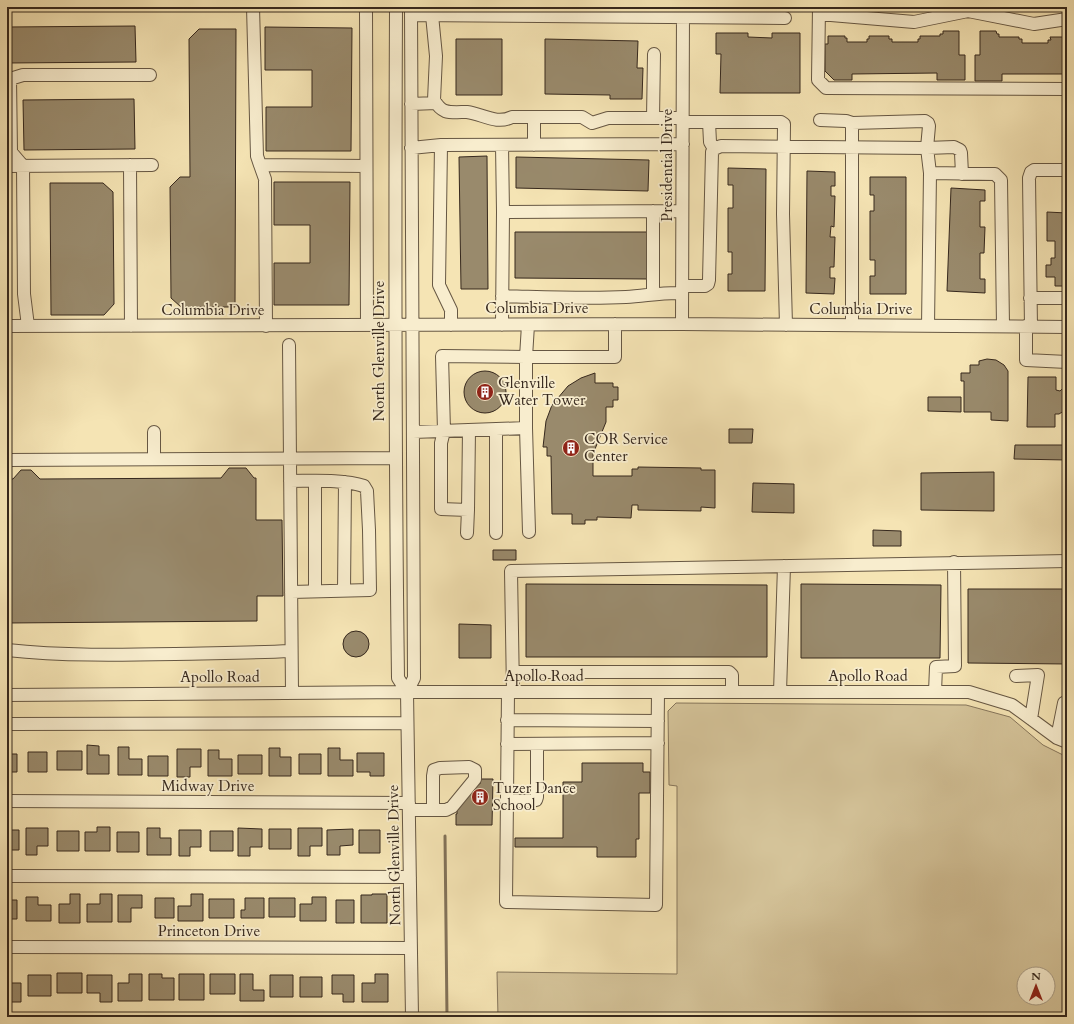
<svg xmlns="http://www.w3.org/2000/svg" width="1074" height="1024" viewBox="0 0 1074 1024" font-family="Cardo,serif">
	<rect width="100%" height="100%" fill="#f5e4b4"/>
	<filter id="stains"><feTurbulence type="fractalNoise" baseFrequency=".005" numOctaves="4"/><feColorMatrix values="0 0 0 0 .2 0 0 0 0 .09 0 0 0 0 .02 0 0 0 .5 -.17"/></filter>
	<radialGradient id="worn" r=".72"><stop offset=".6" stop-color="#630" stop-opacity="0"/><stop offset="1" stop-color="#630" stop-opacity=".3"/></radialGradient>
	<path fill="#d5c49a" stroke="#86765c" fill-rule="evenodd" d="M676,703l290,2 44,12 33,28 24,12v260h-569l-1,-45 180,2v-188l-8,-1 -1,-74zM1024,974h24v24h-24z"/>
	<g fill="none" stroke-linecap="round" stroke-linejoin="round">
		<path stroke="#827259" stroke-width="3" d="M445,836l2,181"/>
	</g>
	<path fill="#998a6c" stroke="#36281d" d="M135,26l1,36 -129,1v-36z
		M265,27l87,1 -1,123h-85v-44h46v-37h-47z
		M199,29h37l-1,278h-54l-10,-9 -1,-111 10,-10h10l-1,-138z
		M943,31h16v24h6v25h-28v-7l-85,1v6h-18l-9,-9v-27h3v-8h17v2h2v4h20v-3h2v-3h20v3h3v3h26v-3h2v-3h20v-2h3z
		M980,31h16l1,3h2v3h20v2h3v4h26v-3h3l-1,-3h17v37h-65v7h-27v-26h5z
		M716,33h32v4l24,1v-5h28v60h-80l1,-39h-5z
		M456,39h46v56h-46z
		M545,39l93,2 -1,27h6l-1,31h-32v-4l-65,-1z
		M134,99l1,50 -111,1 -1,-50z
		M487,156l1,133h-27l-2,-132z
		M516,157l133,3 -1,31 -132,-3z
		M728,168l38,1 -1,122h-37v-17h4v-22h-4v-44h5v-23h-5z
		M807,171l28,1v14h-4v10h4l-1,31 -3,-1 -1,11h5l-1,30h-4v11h5l-1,16 -28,-1z
		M870,177h36v117h-36v-18h5v-16h-5v-49h4v-16h-4z
		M274,182h76l-1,123h-75v-42h36v-38h-36z
		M50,183h53l10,9 1,112 -10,11h-53z
		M951,188l34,2v11h-5v26h5l-1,26h-4v26h5v14l-38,-2z
		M1047,212l20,1v73h-12v-9h-9v-12h5v-7h4v-17h-8z
		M515,232h133v47l-133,-1z
		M987,359l9,1 8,5 4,6v50l-17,-1v-8h-27v-31h-3v-8h9v-8h9v-4z
		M464 392a21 21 0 1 1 42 0a21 21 0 1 1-42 0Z
		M595,373v10h18v4h5v13h-5v7h-7v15l-11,27h-2v27h39v-7h6v-2l63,1v2h14v38l-14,-1v4l-63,-1v-5h-6l-1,13 -34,-1v3h-12v4h-13v-10h-20l-1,-58h-4v-9h-4l3,-26 6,-16 16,-19 13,-8z
		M1028,377h28v13l4,1 7,-7v25l-8,5h-4v13h-28z
		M928,397h33v15l-33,-1z
		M729,429h24l-1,14h-23z
		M1015,445h52v15l-53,-1z
		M229,468h17l8,10h2v42h26l1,76h-26v25l-250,2v-144h6l8,-9h10l9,9 181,-1z
		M994,472v39l-73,-1v-37z
		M753,483l41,1v29l-42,-1z
		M873,530l28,1v15h-28z
		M493,550h23v10h-23z
		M526,584l241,1v72h-241z
		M801,584l140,1 -1,73h-139z
		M968,589h99v75l-99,-1z
		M459,624l32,1v33h-32z
		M343 644a13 13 0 1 1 26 0a13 13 0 1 1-26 0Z
		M7,743h2v11h8v18h-10z
		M87,745l12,1v9h10v19h-22z
		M118,747h11v12h13v16h-24z
		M269,748h11v9h11v19h-22z
		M328,748h12v12h13v16h-25z
		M177,749h24v18h-11v10h-13z
		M208,750h11v9h13v17h-24z
		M57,751h25v19h-25z
		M28,752h19v20h-19z
		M357,753h27v23h-14v-4h-13z
		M299,754h22v20h-22z
		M238,755h24v19h-24z
		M148,756h20v20h-20z
		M582,763h61v9h7v21h-11v46h-3v18h-39v-10h-82v-9h48v-56h19z
		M480,779h13l-1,46h-36v-11h1v-4l21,-27 2,1z
		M97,827h13v24h-25v-19h12z
		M26,828h22v18h-11v9h-11z
		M147,828h13v10h11v17h-24z
		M238,828l24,1v18h-12v9h-12z
		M298,828h24v18h-12v10h-12z
		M269,829h22v20h-22z
		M353,829v16l-13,1v9h-13v-25z
		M7,830h12v20h-12z
		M179,830h22v17h-11v9h-11z
		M359,830h21v23h-21z
		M57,831h22v20h-22z
		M210,831h23v20h-23z
		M117,832h22v20h-22z
		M70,894h10v29h-21v-19h11z
		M100,894h12v28h-25v-18h13z
		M191,894h12v27h-25v-15h13z
		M372,894h15v29h-26v-28h11z
		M118,895h24v13h-11v14h-13z
		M26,897h12v8h13v16h-25z
		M312,897h14v24h-26v-17h12z
		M155,898h19v20h-19z
		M245,898h19v20h-23v-8h4z
		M269,898h26v19h-26z
		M209,899h25v19h-25z
		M7,900h10v19h-10z
		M336,900h18v23h-18z
		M7,973h1v10h13v19h-14z
		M57,973h25v20h-25z
		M129,974h13v27h-24v-18h11z
		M149,974h13v4h12v22h-25z
		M179,974h25v26h-25z
		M210,974h25v20h-25z
		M240,974h13v16h11v11h-24z
		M375,974h13v28h-26v-19h13z
		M28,975h23v21h-23z
		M87,975h25v27h-12v-9h-13z
		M270,975h23v22h-23z
		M332,975h22v27h-11v-8h-11z
		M300,977h22v20h-22z"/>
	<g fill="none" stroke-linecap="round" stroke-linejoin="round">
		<g stroke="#665743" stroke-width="14">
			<path id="minor" d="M253,7l4,149 3,9
				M366,7l1,318
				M396,7c-1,224 -1,447 2,671l9,14
				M411,7l3,671 -7,14 5,325
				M819,7l-1,73 8,8 241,1
				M819,14l95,8 54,-11 66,13 33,-5
				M411,15l374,3
				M432,15l4,41 -2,44c3,5 6,9 11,11 6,2 15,1 22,1 16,2 29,13 45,5h70l10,6 16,-5h75
				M7,76l3,3 1,73 12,14 1,128 4,32
				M10,79l13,-4h127
				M411,104l25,-1
				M534,117v28
				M653,118l1,-64
				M820,120l26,1 6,2
				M683,122h98l3,2 -1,90 3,111
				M709,122l1,20 4,7
				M441,145l242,-1
				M502,145l1,67
				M411,148l30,-3 -2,140 12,25v15
				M130,165l1,161
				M7,166l145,-1
				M653,211v83
				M682,286h23l3,-2 1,-4 3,-128 2,-3 7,-3 206,2 3,25 65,1 6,6 2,146
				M502,296c42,1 83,3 124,1 19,-1 37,-5 56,-4
				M1030,298h37
				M682,324l1,-317
				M502,325l1,-113 179,-1
				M852,325v-202l73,-2 3,2 1,3 -2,22 27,-1 6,3 1,3 1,21
				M7,326l675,-2 385,3
				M266,326l-1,-147 -5,-14 106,1
				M928,326l2,-153
				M1026,326v34l41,2
				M1031,327l-2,-149 2,-6 3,-2h33
				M289,345l3,348
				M526,428v-71h89v-33
				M496,429v104
				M154,432v27
				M413,432l113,-4 3,104
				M7,460l388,-2
				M290,481c23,0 53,-2 74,5l3,5 2,39 1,60 -79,2
				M468,510l1,-80
				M467,533l1,-23 -27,-1v-66l3,-12 -2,-75 84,1 2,-32
				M315,591v-110
				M344,591l1,-109
				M7,650c56,6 112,5 168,4 39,-1 78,-1 116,-3
				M513,672h216l3,3v17
				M1016,676l22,-1 -7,44
				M508,692l-2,210 150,3 2,-213
				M513,692l-2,-121 556,-10
				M780,692l4,-126
				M935,692l1,-25 19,-1 -1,-104
				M7,695l400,-3h562l43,13 45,33 10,4
				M507,720l151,1
				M7,724l400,-1
				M1057,738l7,-35h3
				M507,744l151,-1
				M469,767l6,3v9l-23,28 -6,3h-13v-34l1,-6 6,-2z
				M7,801l402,2
				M507,801h25l4,-1 1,-3v-53
				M409,810h24
				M7,876l403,1
				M7,947l404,1"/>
		</g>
		<use href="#minor" stroke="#f8edce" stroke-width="12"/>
	</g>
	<defs>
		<g id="building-disc" transform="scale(0.9)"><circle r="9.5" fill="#8f2418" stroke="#f8edce"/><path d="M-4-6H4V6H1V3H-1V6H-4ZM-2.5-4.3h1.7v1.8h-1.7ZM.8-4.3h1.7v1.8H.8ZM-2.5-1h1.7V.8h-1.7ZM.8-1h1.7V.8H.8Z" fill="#fff"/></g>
	</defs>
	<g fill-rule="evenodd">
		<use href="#building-disc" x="485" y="392"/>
		<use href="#building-disc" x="571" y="448"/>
		<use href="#building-disc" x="480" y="797"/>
	</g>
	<g text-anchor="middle" stroke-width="3.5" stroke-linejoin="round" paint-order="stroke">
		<g font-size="15" fill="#36281d" stroke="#f8edce">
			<text transform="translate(667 165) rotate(-90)" y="5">Presidential Drive</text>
			<text x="537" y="313">Columbia Drive</text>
			<text x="861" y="314">Columbia Drive</text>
			<text x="213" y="315">Columbia Drive</text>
			<text transform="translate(379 351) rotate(-90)" y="5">North Glenville Drive</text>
			<text x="544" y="681">Apollo Road</text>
			<text x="868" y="681">Apollo Road</text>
			<text x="220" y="682">Apollo Road</text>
			<text x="208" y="791">Midway Drive</text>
			<text transform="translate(394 855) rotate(-91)" y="5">North Glenville Drive</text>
			<text x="209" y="936">Princeton Drive</text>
		</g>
		<g font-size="15" fill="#36281d" stroke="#f8edce" text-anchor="start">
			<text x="498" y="388">Glenville<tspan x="498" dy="17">Water Tower</tspan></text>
			<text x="584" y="444">COR Service<tspan x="584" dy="17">Center</tspan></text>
			<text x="493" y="793">Tuzer Dance<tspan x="493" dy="17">School</tspan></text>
		</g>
	</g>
	<rect width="1074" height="1024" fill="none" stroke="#f5e4b4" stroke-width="24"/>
	<rect x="8" y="8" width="1058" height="1008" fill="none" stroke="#36281d" stroke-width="2"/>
	<rect x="12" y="12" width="1050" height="1000" fill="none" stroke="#36281d"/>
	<g transform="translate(1036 986)"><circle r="19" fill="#f8edce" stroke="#aa9e87"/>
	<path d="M0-3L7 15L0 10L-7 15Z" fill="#8f2418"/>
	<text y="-6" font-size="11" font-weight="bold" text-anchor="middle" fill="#36281d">N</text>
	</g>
	<rect width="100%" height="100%" filter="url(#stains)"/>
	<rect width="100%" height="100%" fill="url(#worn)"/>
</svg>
